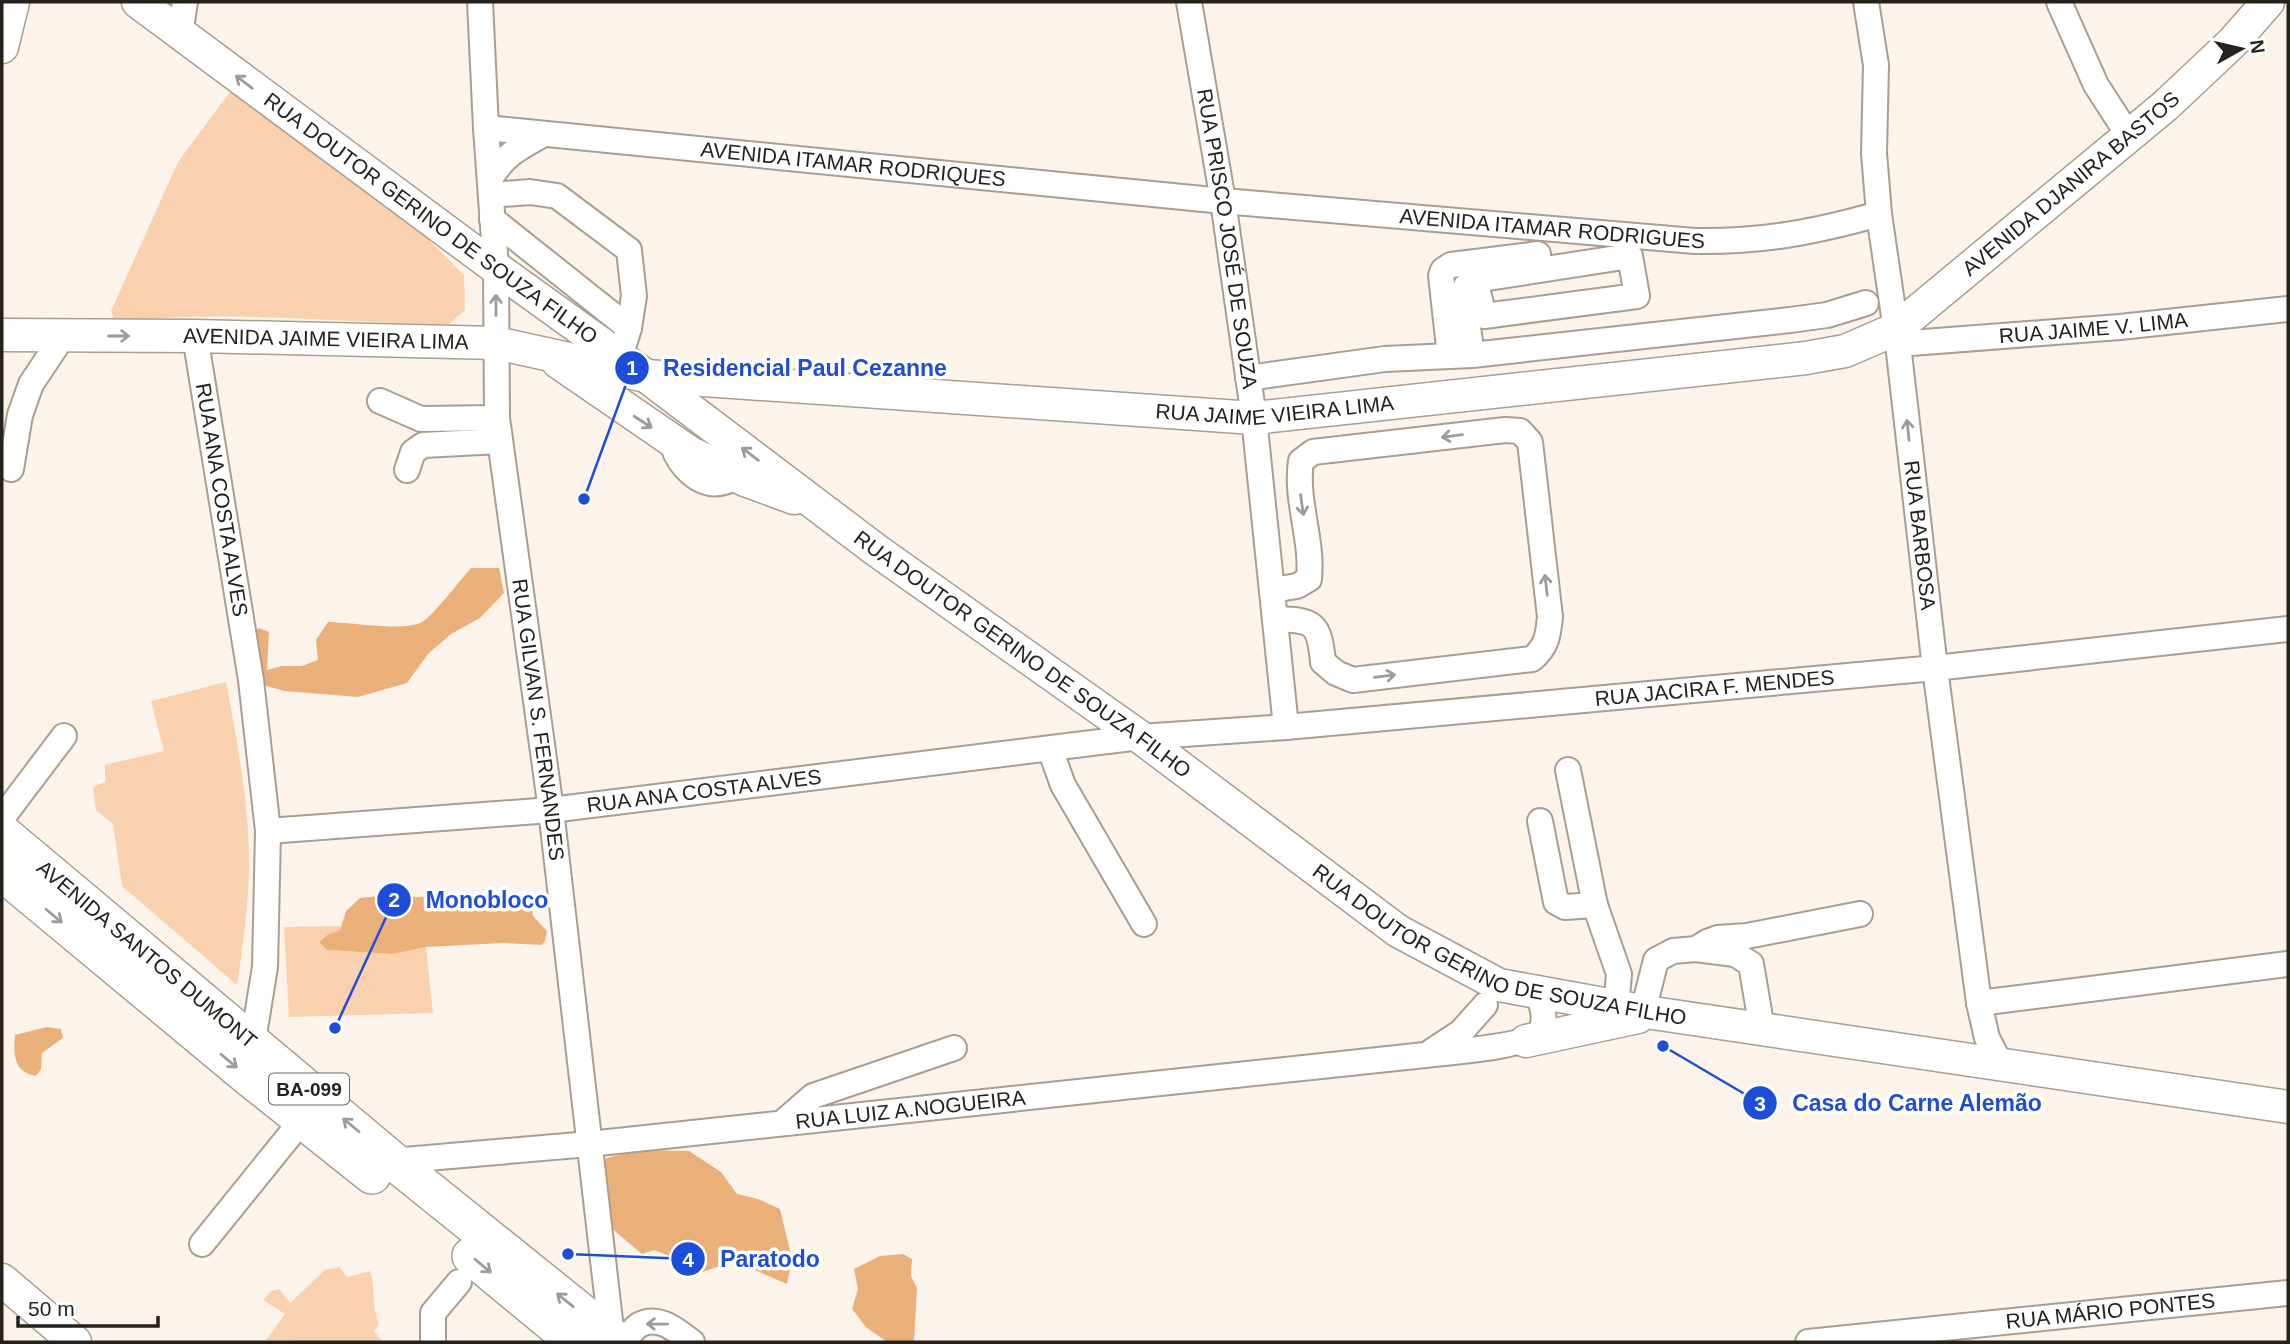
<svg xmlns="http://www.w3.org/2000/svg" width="2290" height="1344" viewBox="0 0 2290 1344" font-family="Arial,sans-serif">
	<rect width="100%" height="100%" fill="#fcf3ea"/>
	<path fill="#f9d1ae" d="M235,85l149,110 80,80 1,35 -16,14c-111,-1 -223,-15 -334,-2l-4,-11 67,-149z
		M226,682c11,59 23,120 23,180 0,41 -6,83 -12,123l-115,-99 -9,-62 -17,-14 -3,-23 12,-5v-17l59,-14 -13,-50z
		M341,926l-1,4 -13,5 -8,6 8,9 66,4 33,-7 7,66 -144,4 -5,-90z
		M339,1267l8,10 23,-6c6,18 1,36 9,53l-5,7 9,11 -117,-2 19,-26 -22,-14 8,-9 8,-2 11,14 35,-33z"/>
	<path fill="#ebb07a" d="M471,568h28l5,25 -24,25 -29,16 -23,20 -21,29 -49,14 -74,-6 -24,-7 -8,-51 7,-5 10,4 -2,38 15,-4h20l16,-6 -2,-20 12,-18c22,0 78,10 94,0 11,-6 39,-43 49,-54z
		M508,892l23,14 2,10 14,15 -2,10 -3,4 -39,-2 -77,4 -33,7 -66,-4 -8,-8 8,-7 13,-5 6,-19 14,-13 27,-3 30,2z
		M47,1027l14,2 2,9 -21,15 -1,16 -5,7c-22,-3 -23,-22 -21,-41z
		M639,1150l50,1 32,21 16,22 21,5 22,10 12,50 -5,25 -53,-23 -37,13 -15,1 -7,-17 -21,-8 -12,4 -32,-27 -9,-48 5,-21z
		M903,1254l9,5 -1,17 6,12 -3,54h-27l-21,-15 -14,-18 6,-20 -4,-20 26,-13z"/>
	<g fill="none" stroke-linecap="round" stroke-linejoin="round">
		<g stroke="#ac9d8f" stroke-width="28">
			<g id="minor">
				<path id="s1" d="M480,2l6,126 10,140 1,150 54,392 61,528"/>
				<path id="s2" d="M1189,2l34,199 31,217 32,309"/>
				<path id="s3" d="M1866,2l10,63 -2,88 5,61 19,130 37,324 44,335 8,35 14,27"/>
				<path d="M2059,2l37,83 33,51"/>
				<path d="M180,34l5,-32"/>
				<path id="s4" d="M486,128l737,73 472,40c67,1 120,-9 184,-27"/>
				<path d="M490,179c15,-25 29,-31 54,-45"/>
				<path d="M491,195l39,-3 27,4 72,54 5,46 -5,32 -9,29"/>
				<path d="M492,219l137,109"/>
				<path id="s5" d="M195,336l56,344 17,151 -3,136 -12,74"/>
				<path id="s6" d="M1898,344l222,-17 168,-18"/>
				<path d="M1472,355l-9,-61 3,-8 9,-6 155,-24 7,40 -153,20 -9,-36"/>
				<path d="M1450,356l-9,-80 2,-6 8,-5 87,-11"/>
				<path d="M1248,378l137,-19 87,-4 318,-35 37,-5 39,-12"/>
				<path d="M380,401l41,18 76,-1"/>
				<path d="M672,441c3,18 19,38 38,42 9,2 20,-3 28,-6"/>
				<path d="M11,469l9,-54 11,-31 32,-48"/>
				<path d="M407,470l6,-18 10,-7 77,-4"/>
				<path d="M1272,590l25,-4 12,-7c4,-40 -14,-79 -8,-118l12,-9 192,-22 15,1 10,11 20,175c-2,19 -3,29 -18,42l-179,21 -17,-7 -13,-11c-4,-40 -9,-42 -48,-43"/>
				<path d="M1050,749l13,36 81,139"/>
				<path d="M1568,770l27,135 24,69 -3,33"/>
				<path d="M2,818l62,-82"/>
				<path d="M1540,821l16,81 9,5 30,-2"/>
				<path id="s7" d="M268,831l283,-21 589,-73 146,-10 649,-59 353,-39"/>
				<path d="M1979,1003l309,-39"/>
				<path d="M1643,1011l13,-51 17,-9 23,-2"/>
				<path d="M1762,1029l-11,-65 -16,-10 -39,-5 11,-7 11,-4 29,-2 113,-22"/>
				<path d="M1432,1051l29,-19 24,-27"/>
				<path d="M782,1123l31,-27 141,-48"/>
				<path id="s8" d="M393,1161l196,-17 836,-89c23,-3 106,-8 116,-25 6,-12 1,-26 -4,-37"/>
				<path d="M202,1244l101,-125"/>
				<path d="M433,1342v-29l26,-31"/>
				<path d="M623,1342c5,-5 10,-13 16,-17 20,-11 38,6 53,17"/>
				<path id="s9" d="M1808,1342l480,-49"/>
			</g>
		</g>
		<g stroke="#ac9d8f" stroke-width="35">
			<g id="major">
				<path id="s10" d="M138,2l358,266 150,108 230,174 264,187 258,194 101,54 154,28 635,94"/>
				<path d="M2,47l11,-45"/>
				<path id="s11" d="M2,335l193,1 301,7 150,33 608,42 552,-60 39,-7 51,-22 269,-223 67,-63 36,-41"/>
				<path d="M558,362l131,90 56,28 49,18"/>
				<path d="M1526,1041l112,-24"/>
				<path d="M2,1280l73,62"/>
			</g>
		</g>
		<g stroke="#ac9d8f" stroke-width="40">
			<g id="highway">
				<path id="s12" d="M2,833l391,328 225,181"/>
				<path d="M2,872l248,206 122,97"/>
				<path d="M471,1256l104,86"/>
			</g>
		</g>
		<use href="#minor" stroke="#fff" stroke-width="24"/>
		<use href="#major" stroke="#fff" stroke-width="32"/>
		<use href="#highway" stroke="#fff" stroke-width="37"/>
	</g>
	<defs><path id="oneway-shaft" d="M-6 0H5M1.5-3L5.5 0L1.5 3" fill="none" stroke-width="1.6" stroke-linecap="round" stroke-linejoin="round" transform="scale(1.75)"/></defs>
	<g stroke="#9e9b99">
		<use href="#oneway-shaft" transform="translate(244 82) rotate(-143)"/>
		<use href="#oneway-shaft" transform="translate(496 305) rotate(-90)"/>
		<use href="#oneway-shaft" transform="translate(119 336)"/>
		<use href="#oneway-shaft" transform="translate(643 422) rotate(33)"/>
		<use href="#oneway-shaft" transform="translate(1908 430) rotate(-96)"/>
		<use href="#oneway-shaft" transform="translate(1452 436) rotate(173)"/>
		<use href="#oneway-shaft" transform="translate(750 454) rotate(-143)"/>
		<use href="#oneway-shaft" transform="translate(1302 505) rotate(82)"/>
		<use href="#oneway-shaft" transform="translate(1546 585) rotate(-97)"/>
		<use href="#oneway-shaft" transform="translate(1385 676) rotate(-7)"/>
		<use href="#oneway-shaft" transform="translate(54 916) rotate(40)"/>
		<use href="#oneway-shaft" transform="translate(229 1061) rotate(40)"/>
		<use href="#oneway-shaft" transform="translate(351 1125) rotate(-140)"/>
		<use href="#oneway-shaft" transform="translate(483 1266) rotate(40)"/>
		<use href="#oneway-shaft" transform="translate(565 1300) rotate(-141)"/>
		<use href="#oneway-shaft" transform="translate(657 1324) rotate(-179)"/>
	</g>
	<g text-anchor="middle" stroke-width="7" stroke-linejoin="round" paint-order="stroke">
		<rect fill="#fff" stroke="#686460" stroke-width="2" x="269" y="1073.5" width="80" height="31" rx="5"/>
		<g font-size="19" font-weight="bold" fill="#27211c">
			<text x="309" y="1096">BA-099</text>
		</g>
		<g font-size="21" fill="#27211c" stroke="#fff">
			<text dy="7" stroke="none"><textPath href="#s4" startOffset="369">AVENIDA ITAMAR RODRIQUES</textPath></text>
			<text dy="7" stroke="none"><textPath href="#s11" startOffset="2135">AVENIDA DJANIRA BASTOS</textPath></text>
			<text dy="7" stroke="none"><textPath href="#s10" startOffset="364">RUA DOUTOR GERINO DE SOUZA FILHO</textPath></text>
			<text dy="7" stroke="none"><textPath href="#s4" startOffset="1071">AVENIDA ITAMAR RODRIGUES</textPath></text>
			<text dy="7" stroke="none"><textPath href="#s2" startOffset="240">RUA PRISCO JOSÉ DE SOUZA</textPath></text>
			<text dy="7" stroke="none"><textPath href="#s6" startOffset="196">RUA JAIME V. LIMA</textPath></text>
			<text dy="7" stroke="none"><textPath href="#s11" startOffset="324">AVENIDA JAIME VIEIRA LIMA</textPath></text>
			<text dy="7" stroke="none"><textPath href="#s11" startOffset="1278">RUA JAIME VIEIRA LIMA</textPath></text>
			<text dy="7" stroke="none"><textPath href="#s5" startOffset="166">RUA ANA COSTA ALVES</textPath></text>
			<text dy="7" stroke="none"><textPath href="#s3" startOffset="537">RUA BARBOSA</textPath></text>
			<text dy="7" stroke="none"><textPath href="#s10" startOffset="1099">RUA DOUTOR GERINO DE SOUZA FILHO</textPath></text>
			<text dy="7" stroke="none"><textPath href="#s7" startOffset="1454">RUA JACIRA F. MENDES</textPath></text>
			<text dy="7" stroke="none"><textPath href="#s1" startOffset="721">RUA GILVAN S. FERNANDES</textPath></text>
			<text dy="7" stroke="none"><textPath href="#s7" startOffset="438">RUA ANA COSTA ALVES</textPath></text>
			<text dy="7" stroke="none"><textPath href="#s10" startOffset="1666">RUA DOUTOR GERINO DE SOUZA FILHO</textPath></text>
			<text dy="7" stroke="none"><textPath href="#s12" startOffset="189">AVENIDA SANTOS DUMONT</textPath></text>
			<text dy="7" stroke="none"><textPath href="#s8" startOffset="520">RUA LUIZ A.NOGUEIRA</textPath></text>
			<text dy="7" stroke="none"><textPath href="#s9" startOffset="304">RUA MÁRIO PONTES</textPath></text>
		</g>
	</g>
	<path fill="none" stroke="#1d4ed8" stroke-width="2.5" d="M584 499L632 368M335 1028L394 900M1663 1046L1760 1103M568 1254L688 1259"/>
	<g fill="#1d4ed8" stroke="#fff" stroke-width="2.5">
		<circle cx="584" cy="499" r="7"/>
		<circle cx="335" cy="1028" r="7"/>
		<circle cx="1663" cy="1046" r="7"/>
		<circle cx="568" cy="1254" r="7"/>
		<circle cx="632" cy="368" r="18"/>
		<circle cx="394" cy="900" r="18"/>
		<circle cx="1760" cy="1103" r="18"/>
		<circle cx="688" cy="1259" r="18"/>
	</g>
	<g font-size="21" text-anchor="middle" font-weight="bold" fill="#fff">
		<text x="632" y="375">1</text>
		<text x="394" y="907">2</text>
		<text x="1760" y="1111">3</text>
		<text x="688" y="1267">4</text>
	</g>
	<g font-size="23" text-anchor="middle" font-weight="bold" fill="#1d4ed8" stroke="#fff" stroke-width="7" stroke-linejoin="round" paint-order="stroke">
		<text x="805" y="376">Residencial Paul Cezanne</text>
		<text x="487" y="908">Monobloco</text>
		<text x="1917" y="1111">Casa do Carne Alemão</text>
		<text x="770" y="1267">Paratodo</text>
	</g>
	<rect width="2290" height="1344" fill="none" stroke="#27211c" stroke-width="7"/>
	<g transform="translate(2241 49) rotate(82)" stroke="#ffffff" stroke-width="5" paint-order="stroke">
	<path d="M0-5L12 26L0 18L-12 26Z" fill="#27211c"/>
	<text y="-10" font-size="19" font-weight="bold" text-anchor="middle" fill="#27211c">N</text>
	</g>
	<path d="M18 1316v10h140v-10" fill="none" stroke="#27211c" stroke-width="3.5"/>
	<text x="28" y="1316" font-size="21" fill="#27211c" stroke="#ffffff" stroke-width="5" paint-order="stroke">50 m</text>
</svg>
